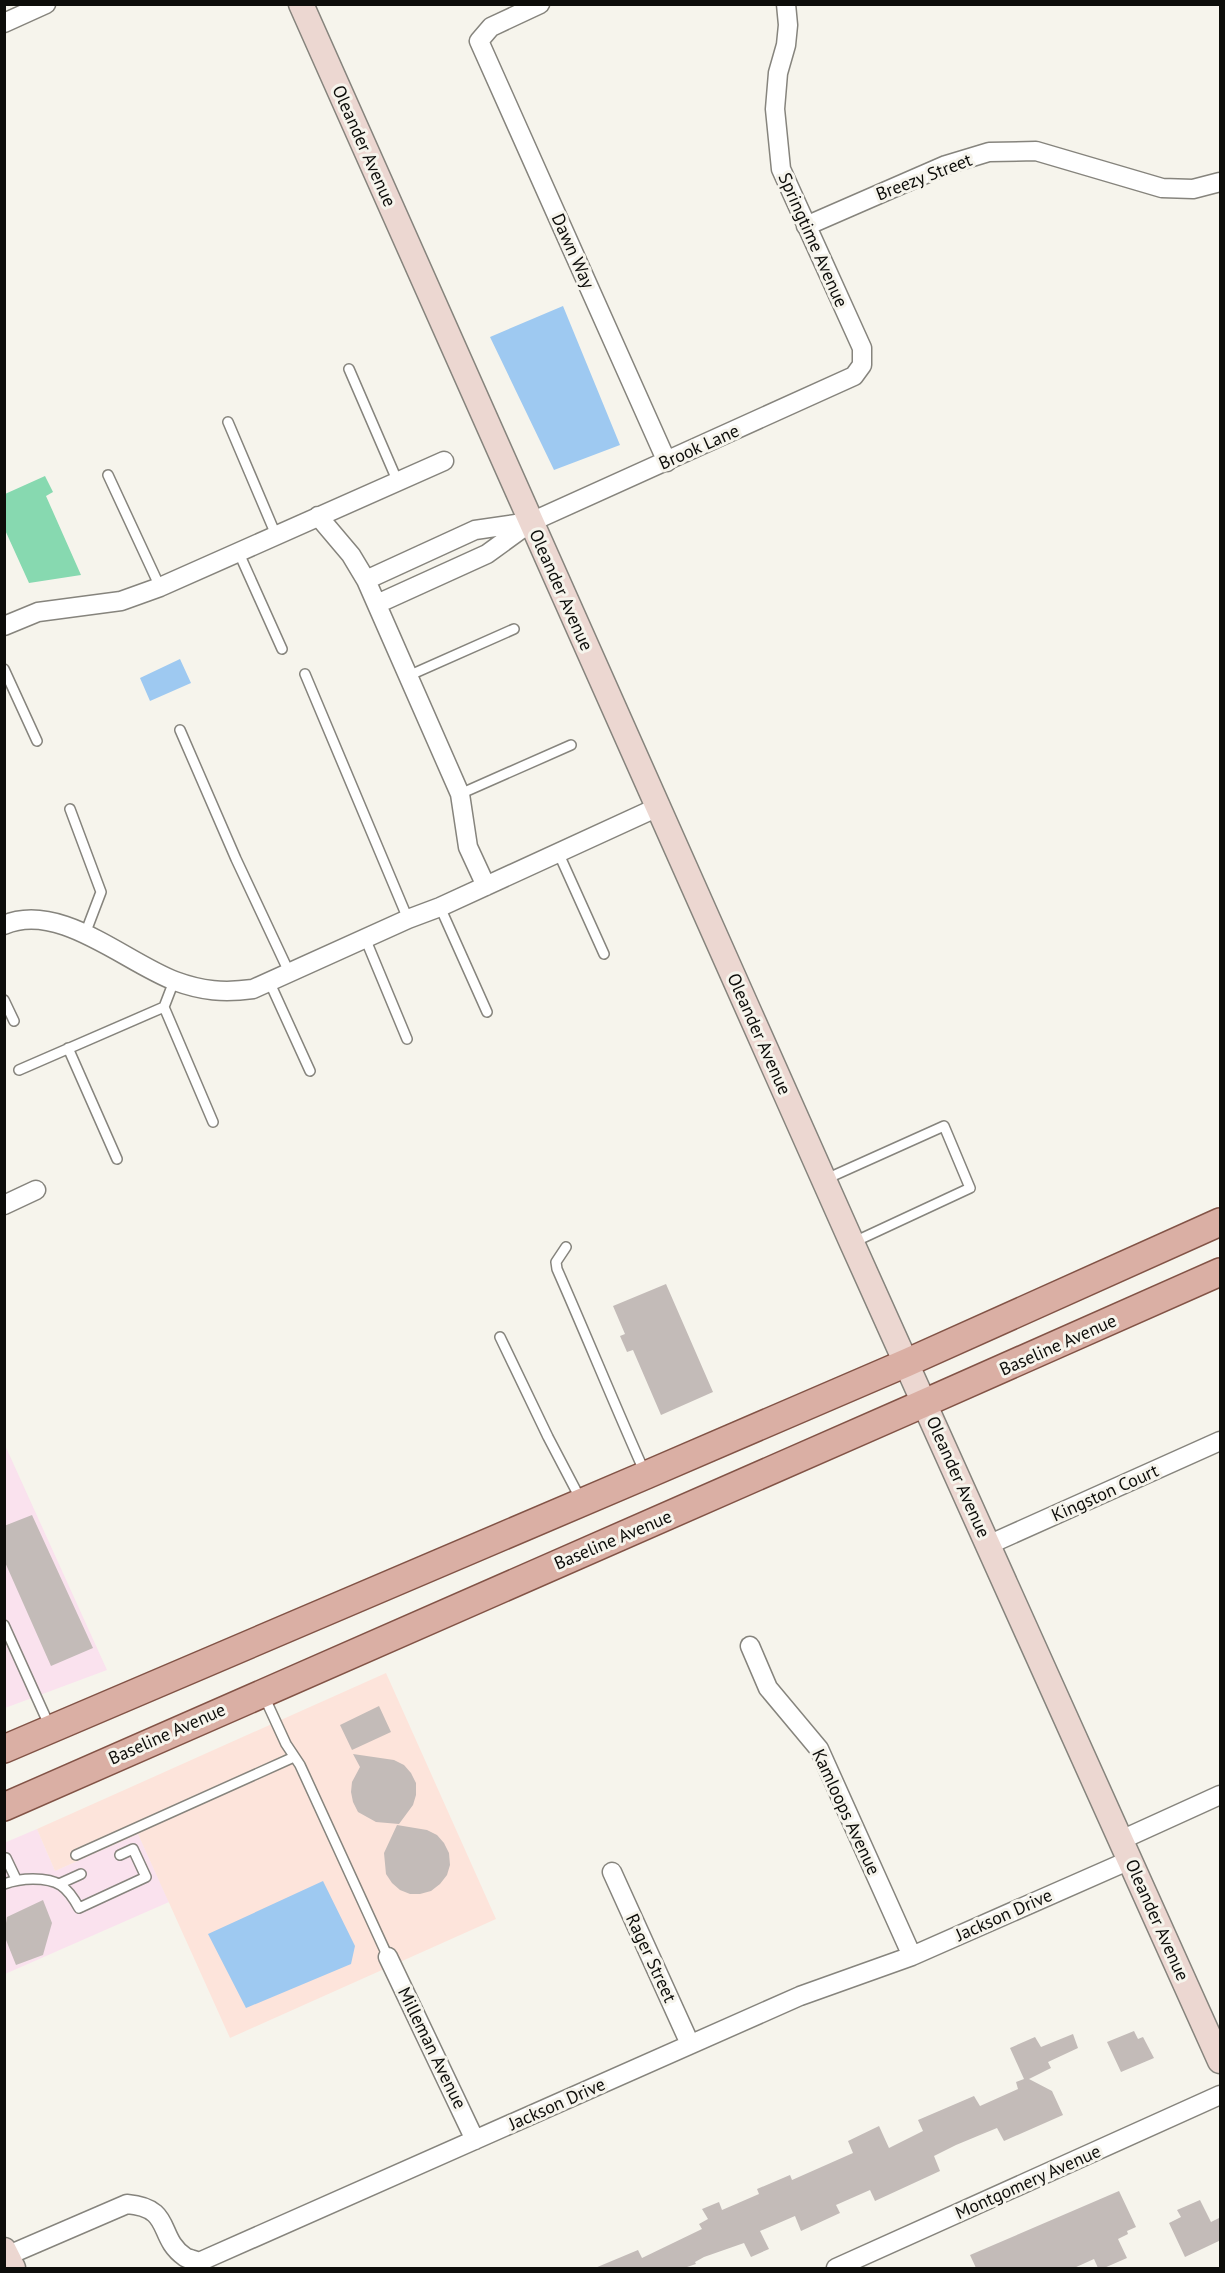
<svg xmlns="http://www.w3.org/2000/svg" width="1225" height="2273" viewBox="0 0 1225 2273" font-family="'PT Sans',sans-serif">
	<rect width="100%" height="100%" fill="#f6f4ec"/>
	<path fill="#fae2ee" d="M4,1443l103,227 -102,38h-1z
		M37,1829l18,42 83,-37 31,68 -164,72 -1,-131z"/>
	<path fill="#fde4db" d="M386,1673l110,246 -266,119 -92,-204 -83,37 -18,-42z"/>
	<path fill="#87d9b0" d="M45,476l8,16 -7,4 35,79 -52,8 -24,-53v-36z"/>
	<path fill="#9ec9f1" d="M563,306l57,139 -66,25 -64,-133z
		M180,659l11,24 -41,18 -10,-23z
		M323,1881l32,65 -4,18 -105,44 -38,-74z"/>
	<path fill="#c3bbb8" d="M666,1284l47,108 -52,23 -28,-65 -6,2 -7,-16 5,-2 -12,-28z
		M32,1515l61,133 -42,18 -47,-106v-34z
		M379,1706l12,26 -39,18 -12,-25z
		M353,1754l41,6 10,5 7,8 5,10v12l-3,10 -14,19 -23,-2 -18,-10 -5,-10 -2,-10 1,-10 8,-15z
		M397,1825l30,5 10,5 7,8 5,10 1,12 -3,10 -7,9 -9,7 -11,3h-10l-10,-4 -8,-7 -6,-9 -2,-21z
		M43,1900l9,23 -9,32 -27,10 -12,-30 3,-18z
		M1134,2031l4,8 5,-2 11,21 -33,14 -14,-30z
		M1073,2034l5,14 -30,14 3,6 -22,11 23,12 11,24 -59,26 -7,-13 -41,17 -22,11 6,15 -65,30 -5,-11 -34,15 4,8 -39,18 -6,-15 -35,15 9,18 -18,8 -7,-14 -40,14 -9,5 1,2 -12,4h-89l43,-18 4,8 60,-29 -3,-5 9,-5 -6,-10 17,-7 3,8 37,-16 -2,-5 33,-14 2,5 61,-27 -5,-12 31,-15 10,22 34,-17 -5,-11 56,-24 6,10 38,-17 -2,-7 8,-3 -14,-31 25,-11 6,10z
		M1119,2191l17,36 -9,4 1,3 -10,5 9,19 -23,10h-6l-4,-9 -20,9h-98l-6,-13z
		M1200,2200l11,22 10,-5v23l-36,17 -16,-34 12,-6 -4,-7z"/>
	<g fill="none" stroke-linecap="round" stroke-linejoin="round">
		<g stroke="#86847d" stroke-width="12">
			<path id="lane" d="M349,369l48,111
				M228,422l48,113
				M108,475l52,112
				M238,551l44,98
				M4,669l33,72
				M305,674l103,245
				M408,676l106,-47
				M180,730l56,129 53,113
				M460,794l111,-49
				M70,809l31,83 -16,42
				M558,852l46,102
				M440,907l47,105
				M365,938l42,101
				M269,981l41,90
				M4,1000l10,21
				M164,1007l49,115
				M68,1048l49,111
				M19,1070l145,-63 10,-26
				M826,1179l118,-53 26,62 -116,54
				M566,1247l-10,15 1,7c30,68 58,137 88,204
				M500,1337l48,100 33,63
				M4,1625l46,102
				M263,1694l23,50 14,21 88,192
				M76,1855l218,-98
				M6,1858l10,21
				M4,1884c11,-4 18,-5 29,-5 25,0 34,7 46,29l67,-31 -13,-28 -13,6
				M59,1884l22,-10"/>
		</g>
		<g stroke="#86847d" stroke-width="21">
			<path id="street" d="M540,4l-49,23 -12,14 188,421
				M4,23l42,-19
				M806,226l140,-61 43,-13 47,-1 126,37 31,1 27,-7
				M318,516l33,39 15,25 94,214 8,53 18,39
				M366,580l109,-50 54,-8
				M377,604l110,-50 44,-32 323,-146 8,-11v-17l-81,-179 -6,-60 3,-36 8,-28 2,-20 -2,-21
				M4,626l34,-14 83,-11 39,-14 284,-126
				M4,925c55,-24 121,37 171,56 27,10 49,12 78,8l155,-70 32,-12 218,-100
				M4,1205l32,-15
				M988,1545l232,-104
				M750,1646l18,42 51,61 93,207
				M1121,1840l99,-45
				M612,1872l78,172
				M388,1957l87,183
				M4,2257l123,-53c47,4 29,33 58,53 3,2 10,3 14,5l601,-266 112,-40 218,-96
				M836,2268l384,-173"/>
		</g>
		<g stroke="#86847d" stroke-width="27">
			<path id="secondary" d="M301,4l551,1239 368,818
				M4,2250l9,18"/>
		</g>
		<g stroke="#825346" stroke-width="30">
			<path id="primary" d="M4,1749l642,-274 260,-112 314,-141
				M4,1807c405,-181 812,-354 1216,-535"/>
		</g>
		<use href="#lane" stroke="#fff" stroke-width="9"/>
		<use href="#street" stroke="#fff" stroke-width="18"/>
		<use href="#secondary" stroke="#ecd7d1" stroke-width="24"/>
		<use href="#primary" stroke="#daafa4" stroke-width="27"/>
	</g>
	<g text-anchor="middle" stroke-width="6" stroke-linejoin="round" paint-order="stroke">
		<g font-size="18" fill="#0d0d0a" stroke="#f6f4ec">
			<text transform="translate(364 146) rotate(66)" y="6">Oleander Avenue</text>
			<text transform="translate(924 177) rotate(-21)" y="6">Breezy Street</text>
			<text transform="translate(813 240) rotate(66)" y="6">Springtime Avenue</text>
			<text transform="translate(573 251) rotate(66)" y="6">Dawn Way</text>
			<text transform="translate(699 447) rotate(-24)" y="6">Brook Lane</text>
			<text transform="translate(561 590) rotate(66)" y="6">Oleander Avenue</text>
			<text transform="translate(759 1034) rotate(66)" y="6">Oleander Avenue</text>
			<text transform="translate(1058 1345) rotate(-24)" y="6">Baseline Avenue</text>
			<text transform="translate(958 1477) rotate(66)" y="6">Oleander Avenue</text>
			<text transform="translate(1105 1493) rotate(-24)" y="6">Kingston Court</text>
			<text transform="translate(613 1540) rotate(-23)" y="6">Baseline Avenue</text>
			<text transform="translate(167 1734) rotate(-24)" y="6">Baseline Avenue</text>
			<text transform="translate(846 1812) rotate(65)" y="6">Kamloops Avenue</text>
			<text transform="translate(1004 1915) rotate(-24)" y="6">Jackson Drive</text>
			<text transform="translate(1157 1920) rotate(66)" y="6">Oleander Avenue</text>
			<text transform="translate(651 1958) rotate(65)" y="6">Rager Street</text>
			<text transform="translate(432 2048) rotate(64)" y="6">Milleman Avenue</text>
			<text transform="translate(557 2104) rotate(-24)" y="6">Jackson Drive</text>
			<text transform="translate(1028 2182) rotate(-24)" y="6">Montgomery Avenue</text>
		</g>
	</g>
	<rect width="1225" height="2273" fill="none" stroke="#0d0d0a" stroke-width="12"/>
</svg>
